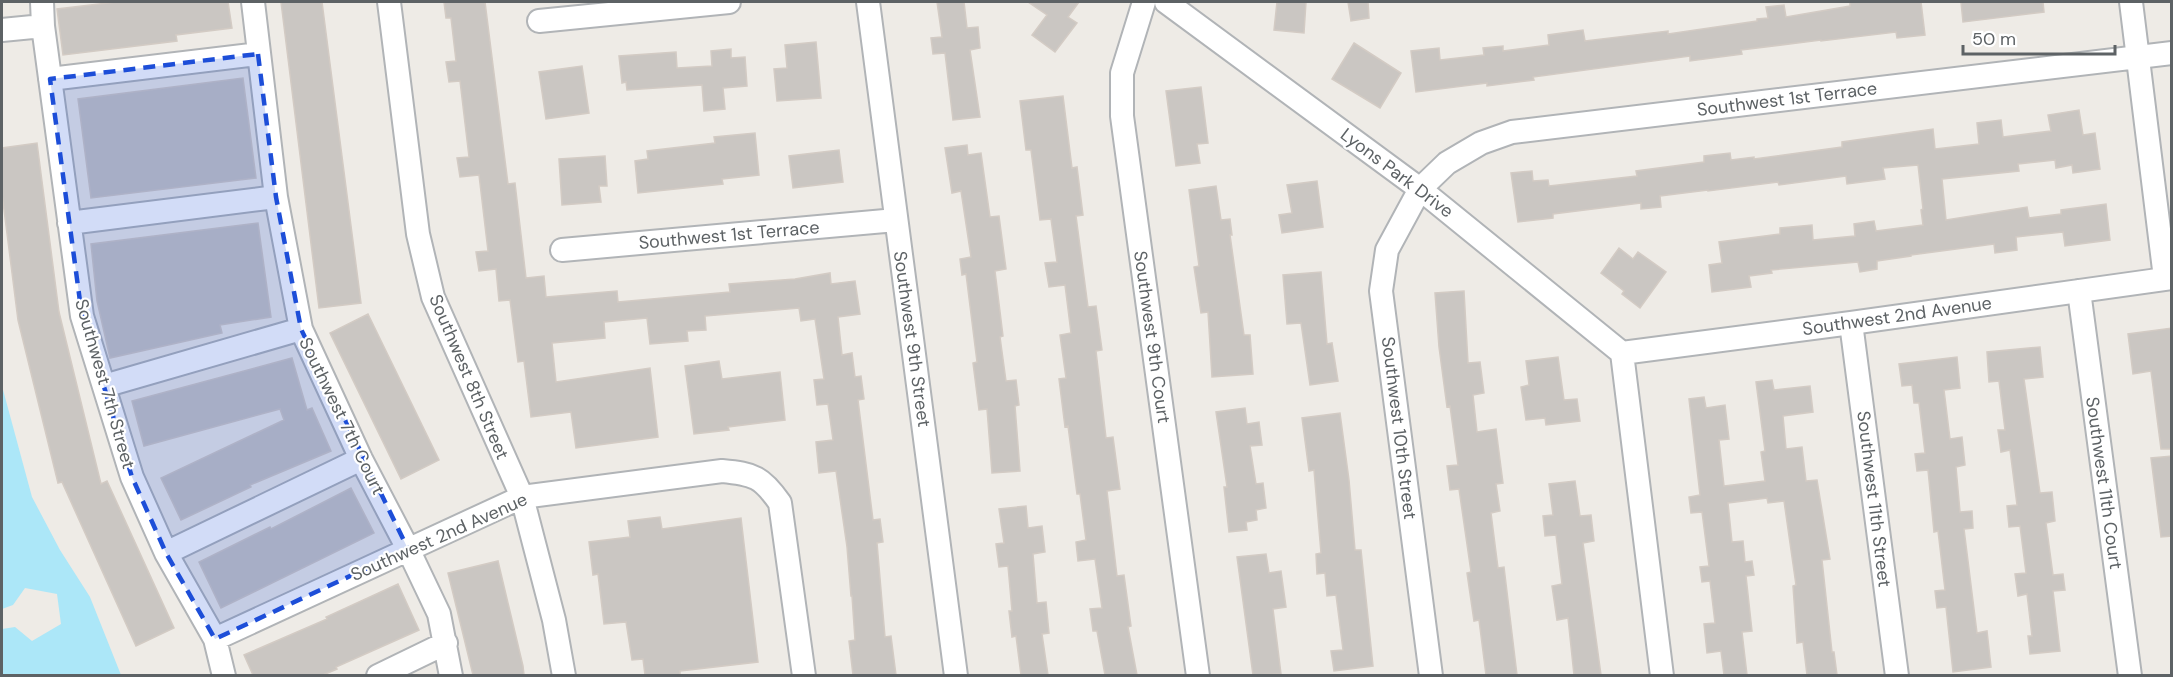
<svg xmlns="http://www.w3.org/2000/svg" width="2173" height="677" viewBox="0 0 2173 677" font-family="'DM Sans',sans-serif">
	<rect width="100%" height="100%" fill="#eeebe6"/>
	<path fill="#ace7f8" d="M2,386l30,111 28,53 30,47 31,78h-119v-46l13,-2 17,14 29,-17 -4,-30 -32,-6 -12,17 -11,4z"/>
	<path fill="#cac6c2" stroke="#d3cbc4" stroke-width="1.5" d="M116,2h112l4,26 -56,7 1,6 -114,14 -6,-46z
		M281,2h41l39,301 -42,5z
		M444,2h41l23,182 7,-1 11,95 18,-2 2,21 71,-6 1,11 112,-10 -1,-8 66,-5 35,-6 1,11 24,-3 5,33 -22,3 4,38 10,-2 3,24 6,-1 3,23 -6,1 15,120 7,-1 3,23 -6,1 8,94 6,-1 5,39h-43l-4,-34 6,-1 -3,-44h-1l-4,-49 -11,-76 -17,2 -3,-31 17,-2 -5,-36 -11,1 -3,-25 10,-1 -9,-60 -14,2 -2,-13 -94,8 1,14 -19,1 1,10 -38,3 -3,-26 -43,4 1,16 -53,5 4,39 94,-14 8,69 -82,11 -5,-36 -40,5 -7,-56 -6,1 -8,-62 -11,1 -3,-32 -17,2 -3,-19 12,-1 -9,-76 -19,2 -3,-19 12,-1 -9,-76 -11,1 -3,-20 10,-1 -5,-43h-5z
		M937,2h27l3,26 11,-1 2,21 -10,2 10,67 -27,3 -8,-67 -12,1 -2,-16 11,-1z
		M1028,2h51l-11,15 9,6 -22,29 -23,-17 15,-20z
		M1277,2h29l-2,31 -30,-3z
		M1348,2h20l1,16 -18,3z
		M1850,2h71l4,33 -28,3 -1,-6 -75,9v-1l-80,10 1,4 -52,7v-5l-157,21 1,3 -47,6v-3l-71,9 -5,-41 28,-3 1,12 44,-5 -1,-7 20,-2v5l46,-6 -1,-10 35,-5 2,11 83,-10v3l89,-13v-2l11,-1 -2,-11 18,-2 2,12 64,-11z
		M1961,2h82l1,10 -81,10z
		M816,42l5,56 -44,3 -3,-32 13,-1 -2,-23z
		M1354,43l47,30 -21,35 -48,-29z
		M731,49v9l14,-1 2,29 -24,2 2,21 -21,2 -2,-26 -75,5 -1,-8 -4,1 -3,-27 57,-4 1,16 35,-2 -1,-15z
		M582,66l7,47 -43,6 -7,-47z
		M243,78l13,100 -165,20 -13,-99z
		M1201,87l7,56 -11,1 3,19 -24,3 -10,-75z
		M1063,96l9,72 5,-1 6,48 -7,1 12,91 8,-1 6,44 -6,1 10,87 7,-1 7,52 -13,2 10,85 7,-1 7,51 -3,1 9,48h-32l-8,-44h-4l-3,-22 12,-1 -7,-49 -17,2 -2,-19 10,-2 -6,-46h-3l-9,-68 -3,1 -6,-48 7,-1 -6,-43 11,-2 -6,-48 -16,2 -4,-24 12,-1 -6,-43 -11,1 -9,-70h-5l-6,-49z
		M2079,110l4,25 12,-2 5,36 -27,4 -1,-8 -16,3 -1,-8 -37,4 1,7 -77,8 4,41 81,-13 2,11 32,-4v-4l45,-6 4,36 -45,6 -2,-14 -47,5 1,13 -22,3 -1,-9 -83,11v1l-34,5v8l-17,3 -2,-10 -87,8 1,3 -23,3 2,11 -39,5 -3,-27 13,-2 -3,-21 61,-8v-6l32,-3 1,15 42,-4 -1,-12 20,-3 2,10 47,-6 -2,-15 2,-1 -5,-44 -35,3 2,11 -38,5 -1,-8 -67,9 -1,-3 -70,9v-1l-48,6 1,11 -20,2v-6l-88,11v4l-35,4 -7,-49 21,-2 1,10 15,-1 1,6 88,-10 -1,-5 68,-9v-6l26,-3 1,7 23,-3v2l88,-12v-5l91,-13 2,20 44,-5 -2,-21 24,-3 2,17 48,-6 -3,-16z
		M755,133l4,42 -37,4 1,5 -85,9 -3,-32 13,-2 -1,-8 68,-8 -1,-6z
		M37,143l22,169 42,172 6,-3 67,147 -38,18 -74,-164 -4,1 -40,-163 -16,-126v-46z
		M967,145l1,10 13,-2 9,64 9,-1 7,53 -11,2 8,65 -3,1 6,44 10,-1 3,25 -4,1 5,65 -28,2 -5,-64 -8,1 -6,-47 4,-1 -11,-88 -4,1 -2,-16 11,-2 -10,-66 -9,2 -7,-45z
		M839,150l4,32 -50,6 -4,-32z
		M605,156l2,30h-8l2,16 -39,3 -3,-46z
		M1317,181l6,46 -41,6 -3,-18 13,-2 -5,-28z
		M1216,186l5,34 9,-1 2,16h-2l14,100h6l3,39 -41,3 -4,-65 -7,1 -7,-46 5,-1 -10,-76z
		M258,223l13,94 -51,8 2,8 -112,25 -13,-57 -6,-57z
		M1619,248l14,11 5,-7 28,20 -26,36 -18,-14 2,-3 -23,-18z
		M1321,272l6,72 5,-1 6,38 -28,4 -9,-62 -14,1 -4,-49z
		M1464,291l4,72 12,-1 4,31 -11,2 4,37 19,-3 7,54 -7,1 4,27 -9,2 7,55 6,-1 13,108h-31l-7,-55 -5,1 -7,-48 4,-1 -12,-83 -9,1 -3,-24 11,-1 -8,-59 -3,1 -8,-60 -4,-54z
		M368,314l71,146 -38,19 -71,-146z
		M2172,328v121h-11l-10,-78 -18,3 -5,-40z
		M2040,347l3,30 -19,2 16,114 12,-1 3,29 -9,2 7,52 10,-1 2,16 -12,1 7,60 -30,3 -2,-18h4l-5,-42 -9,2 -3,-22 11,-1 -6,-47 -11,1 -2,-21 10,-1 -7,-55 -9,2 -3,-22h7l-6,-49 -10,1 -2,-30z
		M1558,357l6,43 13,-1 3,22 -34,4 -1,-7 -19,2 -5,-33 8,-2 -3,-24z
		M1957,357l3,31 -16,2 6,49 12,-2 3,28 -9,2 4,45 12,-1 1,17 -9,1 13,104 10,-2 4,36 -38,5 -7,-65 -9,1 -2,-17 10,-1 -7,-59 -4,1 -6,-62 -11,1 -2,-17 10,-1 -6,-50h-5l-2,-18 -10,1 -3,-22z
		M292,358l15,52 5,-2 19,43 -81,34 1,2 -70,33 -20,-42 123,-58 -4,-11 -136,37 -12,-45z
		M719,361l3,18 58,-7 5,48 -57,7 1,3 -35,4 -9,-68z
		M1772,380l2,10 36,-4 3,26 -30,4 3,33 16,-2 4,34 11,-1 13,79 -8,1 10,92h2l3,23h-30l-4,-33 -6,1 -4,-57 3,-1 -12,-84 -16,2 -1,-5 -39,5 4,39 11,-1 2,21 7,-1 2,14 -8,1 6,55 -10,1 5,43h-23l-3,-24 -14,2 -3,-29 11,-1 -5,-42 -8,1 -2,-15 9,-1 -7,-54 -11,1 -2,-16 11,-2 -11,-96 15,-2 2,11 19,-3 4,34 -10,1 5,46 41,-5 -4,-29 4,-1 -9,-69z
		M1245,408l2,16 12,-2 3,23 -12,1 6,38 7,-1 3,25 -10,2 1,10 -11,2 1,8 -18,2 -5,-45h3l-11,-75z
		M1340,413l9,67 6,70h6l12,116 -39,5 -3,-20 12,-1 -7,-55 -9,1 -2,-23 -8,1 -1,-20 5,-1 -7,-83 -5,1 -7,-53z
		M2172,456v80l-11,1 -10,-79z
		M1575,481l5,35 11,-1 3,26 -11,2 18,132h-27l-6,-57 -11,2 -5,-34 10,-2 -6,-49 -11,1 -2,-20 10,-1 -4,-31z
		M351,488l23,45 -153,75 -22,-46 71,-35 1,2z
		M1026,506l2,22 14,-2 3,26 -12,2 4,49 9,-1 3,31 -7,1 6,41h-27l-5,-39 -4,1 -3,-26h3l-4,-45 -9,1 -3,-23 8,-1 -5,-34z
		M660,517l2,12 79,-11 17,144 -78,9v4h-35l-2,-16 -11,1 -6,-38 -22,2 -6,-50 -5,1 -4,-33 41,-5 -2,-16z
		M1266,554l3,19 12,-2 5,36 -13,2 8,65 -28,1 -16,-118z
		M498,561l25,105 1,9h-51l-25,-102z
		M398,584l21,46 -83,37 1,2 -14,6h-70l-9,-20 83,-36 -1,-2z"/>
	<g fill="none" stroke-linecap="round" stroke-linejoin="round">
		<g stroke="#b1b4b7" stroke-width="26">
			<path id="street" d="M42,2l1,24 39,290 50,161 34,76 49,86 9,37
				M253,2l23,195 25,132 60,130 47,90 31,65 12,62
				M389,2l29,232 15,63 89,200 32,123 10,56
				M868,2l88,674
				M1144,2l-22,71v43l76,560
				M1166,2l254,187 202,164
				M2131,2l34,276
				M539,21l190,-19
				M2,30l41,-4
				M50,79l208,-25
				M69,223l207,-26
				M562,250l334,-30
				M2079,291l51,385
				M1851,323l46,353
				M1622,353l229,-30 321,-45
				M1622,353l40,323
				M104,386l197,-57
				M166,553l195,-94
				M215,639l307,-142 200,-26c32,3 40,6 58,32l24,173
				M378,676l68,-33
				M1431,676l-50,-385 6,-41 33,-61 27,-26 34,-20 31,-11 660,-79"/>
		</g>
		<use href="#street" stroke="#fff" stroke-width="22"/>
	</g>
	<path fill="#1d4ed8" fill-opacity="0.2" stroke="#1d4ed8" stroke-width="4.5" stroke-dasharray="12 8" stroke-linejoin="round" d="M258,54l18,143 25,132 107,220 -193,90 -49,-86 -34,-76 -50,-161 -32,-237z"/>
	<g text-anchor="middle" stroke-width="4.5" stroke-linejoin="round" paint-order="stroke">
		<g font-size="18" fill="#5d6265" stroke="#fff">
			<text transform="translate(1787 99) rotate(-7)" y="6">Southwest 1st Terrace</text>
			<text transform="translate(1397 173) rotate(37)" y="6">Lyons Park Drive</text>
			<text transform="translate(729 235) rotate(-5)" y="6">Southwest 1st Terrace</text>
			<text transform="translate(1897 316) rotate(-8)" y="6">Southwest 2nd Avenue</text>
			<text transform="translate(1152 337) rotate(82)" y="6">Southwest 9th Court</text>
			<text transform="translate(912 339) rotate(82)" y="6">Southwest 9th Street</text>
			<text transform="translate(469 377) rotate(67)" y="6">Southwest 8th Street</text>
			<text transform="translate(105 384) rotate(74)" y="6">Southwest 7th Street</text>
			<text transform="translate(342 416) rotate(64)" y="6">Southwest 7th Court</text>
			<text transform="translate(1399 428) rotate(83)" y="6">Southwest 10th Street</text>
			<text transform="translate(2104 483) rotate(82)" y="6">Southwest 11th Court</text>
			<text transform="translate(1874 499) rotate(83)" y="6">Southwest 11th Street</text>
			<text transform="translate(439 537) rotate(-24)" y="6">Southwest 2nd Avenue</text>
		</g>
	</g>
	<rect width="2173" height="677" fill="none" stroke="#5d6265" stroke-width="6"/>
	<path d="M1963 45v9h152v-9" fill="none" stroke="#5d6265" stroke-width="3"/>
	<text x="1972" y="45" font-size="18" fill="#5d6265" stroke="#ffffff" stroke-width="4.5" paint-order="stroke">50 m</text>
</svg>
